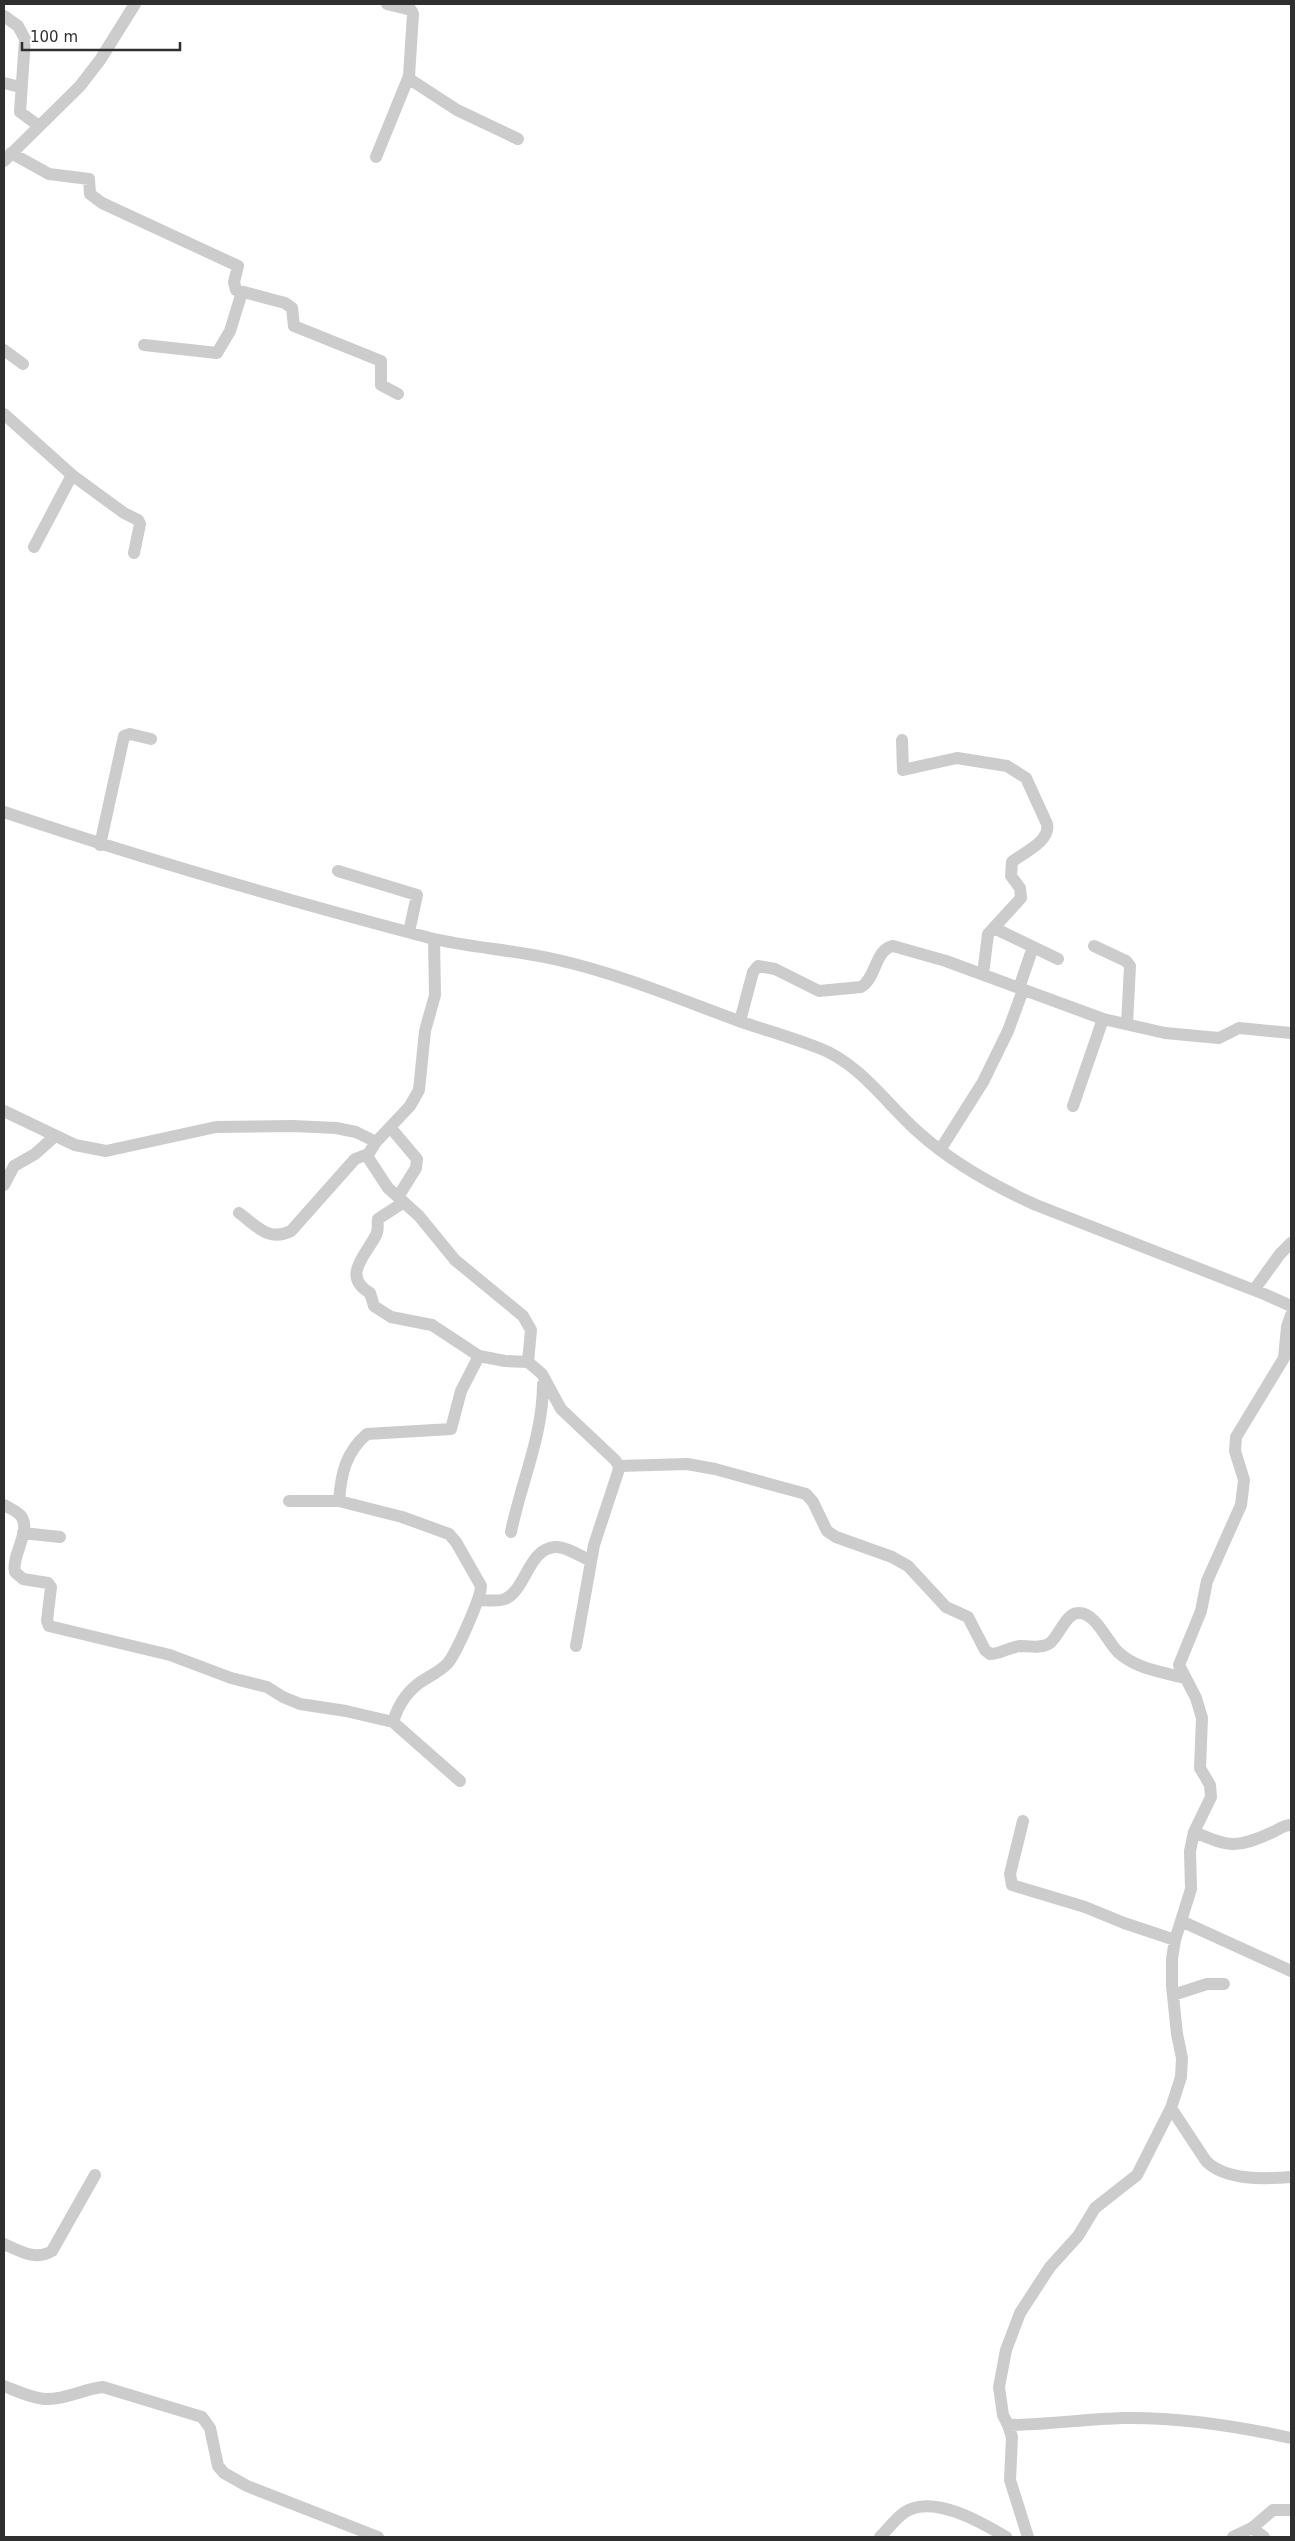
<svg xmlns="http://www.w3.org/2000/svg" width="1295" height="2541" viewBox="0 0 1295 2541" font-family="'DejaVu Sans',sans-serif">
	<rect width="100%" height="100%" fill="#fff"/>
	<g fill="none" stroke-linecap="round" stroke-linejoin="round">
		<path stroke="#ccc" stroke-width="12" d="M387,4l24,6 2,4 -4,62 2,4 46,30 61,29
			M4,16l14,10 7,13 -5,73 19,14
			M4,83l16,4
			M11,153l38,21 40,5 1,15 12,9 136,63 -4,16 2,8 49,13 7,5 2,18 87,35v24l17,9
			M376,157l33,-81
			M4,161l76,-75 20,-26 35,-56
			M144,345l73,8 13,-22 12,-39
			M4,350l19,14
			M4,414l68,61 -38,72
			M72,475l52,38 14,7 2,4 -6,29
			M902,740l1,30 54,-12 50,8 19,12 21,46c4,17 -24,29 -35,38l-1,14 9,12 1,10 -33,36 -5,40
			M4,812c140,47 282,88 426,126 42,10 86,12 128,22 62,14 121,39 181,61 26,9 54,17 80,27 40,15 67,55 98,83 34,31 77,55 119,74l228,89 27,12
			M100,845l24,-109 6,-2 21,5
			M338,871l79,24 -8,37
			M994,928l64,31
			M434,939l1,56 -10,36 -6,59 -9,16 -34,36 -9,14 21,32 31,28 36,44 68,56 8,14 -3,32 14,12 19,35 54,51 4,6 -1,6 -24,73 -18,101
			M1094,946l32,15 4,5 -3,58
			M1019,988l14,-41
			M740,1021l13,-49 5,-6 17,3 44,22 42,-4c15,-8 14,-38 32,-41l53,15 157,58 62,14 54,5 20,-10 52,5
			M1073,1106l30,-87
			M4,1111l71,34 31,6 110,-24 77,-1 43,2 20,4 20,10
			M390,1127l27,32 -1,9 -18,29
			M940,1150l43,-68 25,-51 15,-41
			M4,1185l10,-19 21,-12 19,-17
			M404,1202l-26,17c-1,6 1,11 -2,16 -10,20 -35,41 -6,58l4,13 17,11 41,8 47,31 26,5 23,1
			M239,1213c18,13 29,29 52,18l64,-72 13,-5
			M1254,1290l26,-36 11,-11
			M1291,1315l-4,12 -3,31 -48,79 -1,14 9,29 -3,25 -34,76 -6,30 -22,54 17,33 6,20 -2,50 10,17 1,12 -17,35 -4,19 1,38 -16,51 -3,19v27l5,48 5,24 -1,19 -10,31 -34,67 -42,33 -17,28 -28,31 -30,46 -14,37 -7,37 4,28 5,10c39,0 77,-6 115,-7 56,-1 114,8 168,20
			M619,1466l68,-2 28,5 91,25 7,8 14,29 9,6 56,20 16,9 38,41 22,10 17,33 5,4c11,0 19,-7 30,-8 9,0 22,3 30,-3 9,-7 16,-30 28,-30 18,-1 29,29 40,39 18,17 44,20 67,26
			M289,1501h50c2,-28 7,-49 28,-67l84,-5 10,-38 18,-35
			M339,1501l63,16 47,17 7,8 25,44c0,12 -26,70 -34,78 -6,6 -13,10 -20,14 -18,10 -28,24 -34,44
			M4,1505c5,3 13,6 17,11 11,15 -10,39 -6,56l8,7 25,4 3,4 -4,34 2,5 121,29 61,23 36,9 16,10 17,7 46,7 47,11 67,59
			M511,1532c10,-50 32,-96 32,-148
			M23,1533l37,4
			M478,1600c8,0 19,2 27,-1 21,-9 23,-50 50,-52 10,-1 27,10 36,14
			M1023,1821l-13,53 2,11 73,22 39,16 51,17
			M1194,1832c36,15 42,17 79,0 7,-3 10,-7 18,-7
			M1181,1921l110,50
			M1173,1995l34,-11h17
			M1171,2108l35,53c20,20 59,18 85,16
			M4,2244c16,7 32,17 48,7l43,-76
			M4,2386c13,5 27,12 41,13 20,1 38,-10 58,-12l99,30 8,11 8,38 6,7 23,13 131,51
			M1008,2425l4,12 -2,43 18,57
			M1252,2528l12,9
			M880,2537c8,-8 16,-19 25,-25 28,-18 76,10 101,25
			M1233,2537l19,-9 21,-18h18"/>
	</g>
	<rect width="1295" height="2541" fill="none" stroke="#2f2f2f" stroke-width="10"/>
	<path d="M22 42v8h158v-8" fill="none" stroke="#2f2f2f" stroke-width="2.5"/>
	<text x="30" y="42" font-size="15" fill="#2f2f2f" stroke="#ffffff" stroke-width="4" paint-order="stroke">100 m</text>
</svg>
